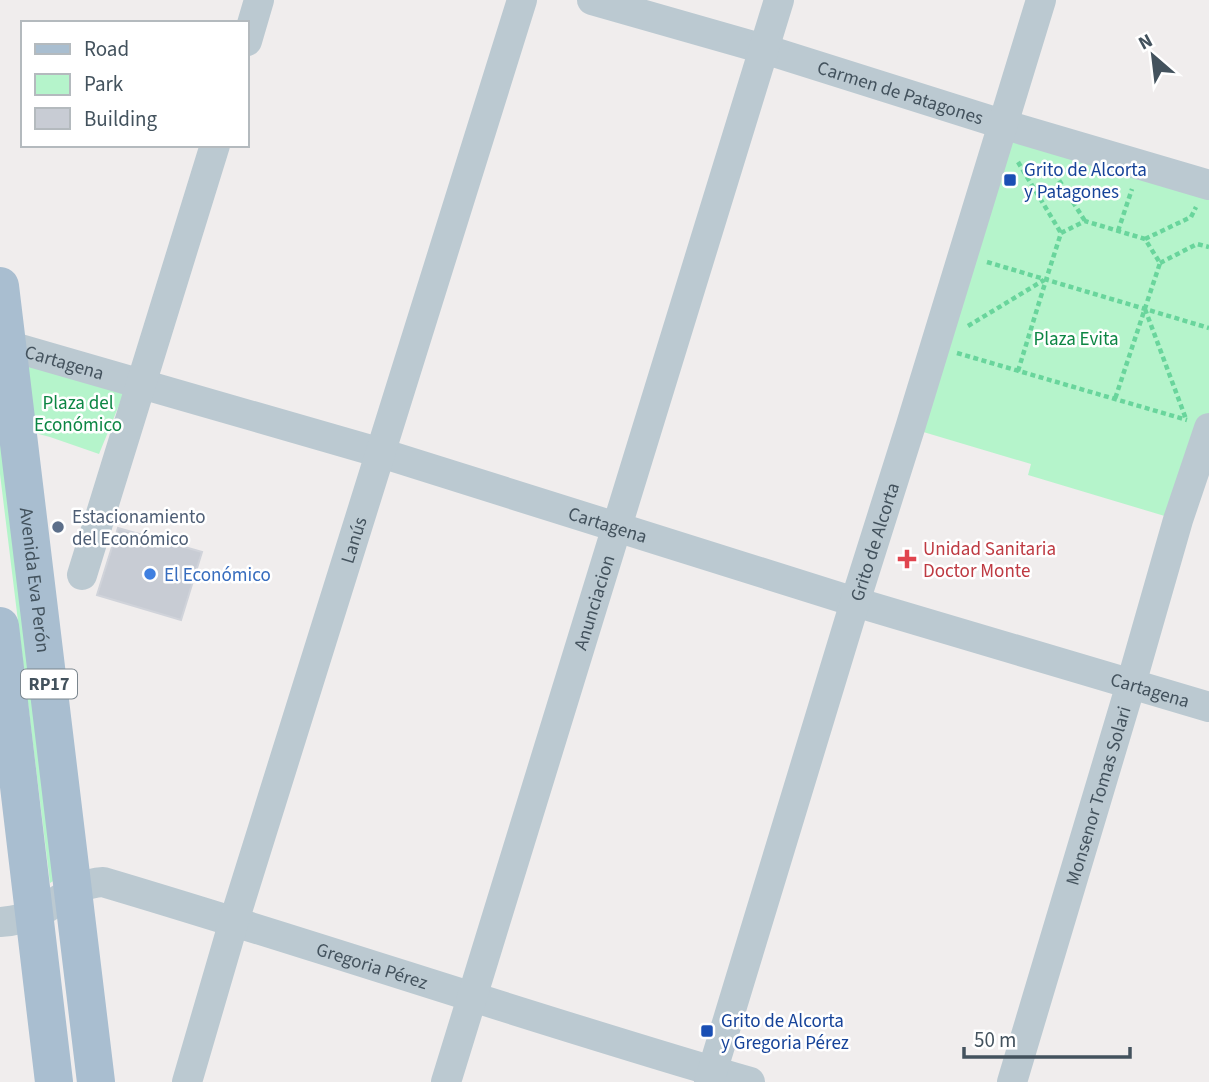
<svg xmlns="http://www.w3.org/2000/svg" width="1209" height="1082" viewBox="0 0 1209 1082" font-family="'Source Sans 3',sans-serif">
	<rect width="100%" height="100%" fill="#f0eded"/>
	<path fill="#b5f4cb" d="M1002,124l207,61v243l-31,92 -150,-45 3,-11 -121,-36z
		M25,365l99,28 -25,61 -49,-17 -23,-6z
		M0,435l55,445 -5,3 -50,-409z"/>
	<path fill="#c8ccd4" stroke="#d0d3da" stroke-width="2" d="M118,528l84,24 -21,68 -84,-25z"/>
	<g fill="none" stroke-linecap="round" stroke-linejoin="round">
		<path stroke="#69d59c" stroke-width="4.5" stroke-dasharray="5 3.5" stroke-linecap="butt" d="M1018,162l43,71
			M1050,166l35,55
			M1118,231l14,-42
			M1145,239l46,-22 5,-10
			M987,262l222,66
			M1160,263l37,-19 12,3
			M1145,309l41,110
			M968,326l76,-46
			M957,353l230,67
			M1018,371l28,-91 15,-47 24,-12 60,18 15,24 -45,136"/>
		<g stroke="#bbc9d1" stroke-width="30">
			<path id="s1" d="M592,0l172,49 238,75 207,61"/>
			<path d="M247,41l12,-41"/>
			<path id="s2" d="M6,345l375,108 474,149 354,105"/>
			<path d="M82,575l133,-430"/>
			<path id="s3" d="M0,922c13,-1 26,-3 38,-9 21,-12 40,-30 65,-31 216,64 430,137 647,200"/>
			<path id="s4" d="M187,1082l47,-161 288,-921"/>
			<path id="s5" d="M446,1082l333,-1082"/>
			<path id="s6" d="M709,1082l146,-480 55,-174 131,-428"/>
			<path id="s7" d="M1012,1082l119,-398 47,-164 31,-92"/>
		</g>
		<g stroke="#a9bed0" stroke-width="38">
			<path id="s8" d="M0,286l96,796"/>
			<path d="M0,626l54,456"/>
		</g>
	</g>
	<g fill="#1a4fb4" stroke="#fff" stroke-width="2.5">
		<rect x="1003" y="173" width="14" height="14" rx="3.5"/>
		<rect x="700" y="1024" width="14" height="14" rx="3.5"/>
	</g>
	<circle fill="#5c6f8a" stroke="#fff" stroke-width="2.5" cx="58" cy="527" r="7"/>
	<path fill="#e0444e" stroke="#fff" stroke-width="2.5" d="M903.5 548.5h7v7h7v7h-7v7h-7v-7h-7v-7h7z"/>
	<circle fill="#3f7fe0" stroke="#fff" stroke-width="2.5" cx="150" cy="574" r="7"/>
	<g text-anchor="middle" stroke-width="5" stroke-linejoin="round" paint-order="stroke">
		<rect fill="#fff" stroke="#7b868e" stroke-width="2" x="21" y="669.5" width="56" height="29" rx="5"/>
		<g font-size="18" font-weight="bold" fill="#43525d">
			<text x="49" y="690">RP17</text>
		</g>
		<g font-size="19" fill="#43525d" stroke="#fff">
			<text dy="7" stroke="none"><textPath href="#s1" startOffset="322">Carmen de Patagones</textPath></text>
			<text dy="7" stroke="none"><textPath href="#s2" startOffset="61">Cartagena</textPath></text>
			<text dy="7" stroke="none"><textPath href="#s2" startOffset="628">Cartagena</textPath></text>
			<text dy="7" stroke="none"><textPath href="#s4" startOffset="567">Lanús</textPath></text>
			<text dy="7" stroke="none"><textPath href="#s6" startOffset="565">Grito de Alcorta</textPath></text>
			<text dy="7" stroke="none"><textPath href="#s8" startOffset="296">Avenida Eva Perón</textPath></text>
			<text dy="7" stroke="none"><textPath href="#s5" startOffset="502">Anunciacion</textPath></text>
			<text dy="7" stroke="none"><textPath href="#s2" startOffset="1195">Cartagena</textPath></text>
			<text dy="7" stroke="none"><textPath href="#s7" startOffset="299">Monsenor Tomas Solari</textPath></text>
			<text dy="7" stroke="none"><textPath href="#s3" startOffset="394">Gregoria Pérez</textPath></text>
		</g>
		<g font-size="19" fill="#164399" stroke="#fff" text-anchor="start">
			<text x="1024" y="176">Grito de Alcorta<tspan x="1024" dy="22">y Patagones</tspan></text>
			<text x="721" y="1027">Grito de Alcorta<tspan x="721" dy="22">y Gregoria Pérez</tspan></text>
		</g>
		<g font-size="19" fill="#0c8644" stroke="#fff">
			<text x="1076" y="345">Plaza Evita</text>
			<text x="78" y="409">Plaza del<tspan x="78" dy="22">Económico</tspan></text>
		</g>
		<g font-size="19" fill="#4e5e75" stroke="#fff" text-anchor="start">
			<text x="72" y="523">Estacionamiento<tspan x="72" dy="22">del Económico</tspan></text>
		</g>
		<g font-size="19" fill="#be3a42" stroke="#fff" text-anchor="start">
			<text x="923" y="555">Unidad Sanitaria<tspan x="923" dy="22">Doctor Monte</tspan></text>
		</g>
		<g font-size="19" fill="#366cbe" stroke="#fff" text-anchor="start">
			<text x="164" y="581">El Económico</text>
		</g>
	</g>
	<rect x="21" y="21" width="228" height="126" fill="#ffffff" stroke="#b4babe" stroke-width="2"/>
	<rect x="35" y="44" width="35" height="10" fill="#a9bed0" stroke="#b4babe" stroke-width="2"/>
	<text x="84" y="56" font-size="21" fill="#43525d">Road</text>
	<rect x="35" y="74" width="35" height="21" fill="#b5f4cb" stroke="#b4babe" stroke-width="2"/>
	<text x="84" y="91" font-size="21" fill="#43525d">Park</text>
	<rect x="35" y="108" width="35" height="21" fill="#c8ccd4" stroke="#b4babe" stroke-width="2"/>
	<text x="84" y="126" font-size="21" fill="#43525d">Building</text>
	<g transform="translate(1153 56) rotate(332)" stroke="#ffffff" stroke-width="5" paint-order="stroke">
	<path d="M0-5L12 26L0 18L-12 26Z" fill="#43525d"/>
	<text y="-10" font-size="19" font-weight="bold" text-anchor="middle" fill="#43525d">N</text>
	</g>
	<path d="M964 1047v10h166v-10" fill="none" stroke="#43525d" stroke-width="3.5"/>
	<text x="974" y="1047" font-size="21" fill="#43525d" stroke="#ffffff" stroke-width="5" paint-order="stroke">50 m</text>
</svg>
